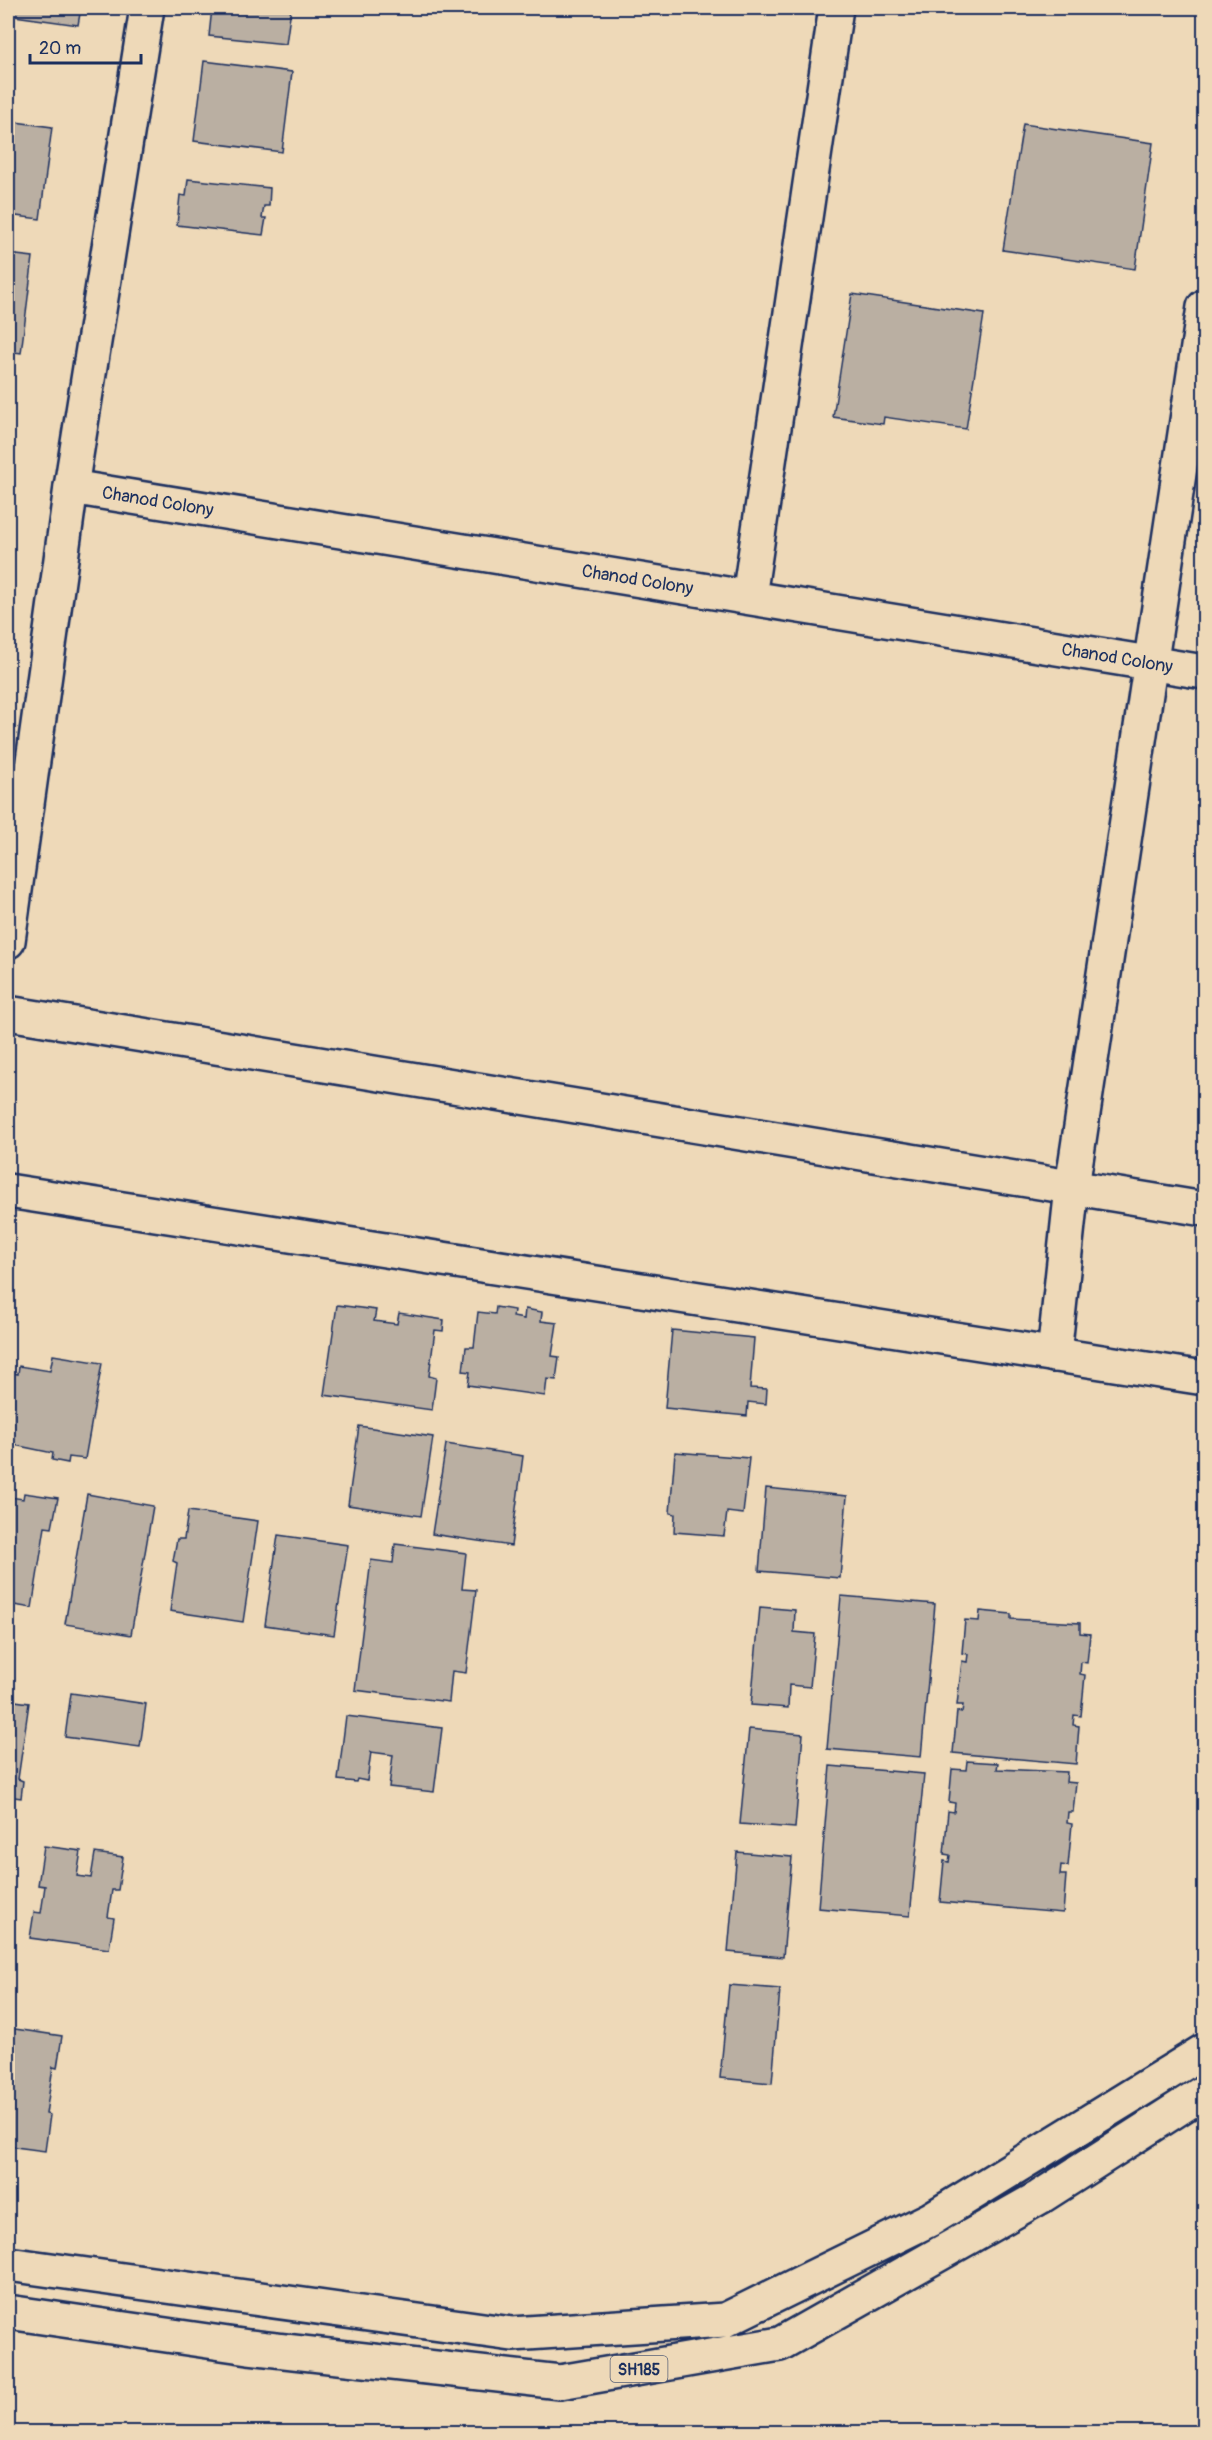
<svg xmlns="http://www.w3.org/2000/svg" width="1212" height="2440" viewBox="0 0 1212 2440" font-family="Pangolin,sans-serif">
	<rect width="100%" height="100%" fill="#eed9b8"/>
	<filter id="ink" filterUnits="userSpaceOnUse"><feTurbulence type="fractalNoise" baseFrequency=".0167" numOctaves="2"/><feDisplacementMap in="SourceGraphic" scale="12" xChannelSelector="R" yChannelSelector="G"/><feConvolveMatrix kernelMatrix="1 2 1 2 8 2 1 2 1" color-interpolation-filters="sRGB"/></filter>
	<g filter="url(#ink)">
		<path fill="#baafa2" stroke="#1b2f5e" stroke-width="1.5" d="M8,8h73l-3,17 -70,-10z
			M212,8h79l-5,36 -77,-8z
			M204,61l88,11 -10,80 -88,-11z
			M8,121l44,6 -12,92 -32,-4z
			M1023,124l130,19 -18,126 -132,-19z
			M188,179l82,9 -1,18h-5l-2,12h4l-3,17 -86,-10 3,-30 6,1z
			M8,254l25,3 -12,96 -13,-2z
			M852,294l132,20 -18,115 -82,-12 -1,7 -50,-7z
			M337,1305l39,5 -2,11 23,3 2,-11 45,7 -1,11 -8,-1 -6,46 7,2 -4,32 -108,-15z
			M496,1307l18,3 -1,7 11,2 1,-10 17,3 -1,9 16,2 -5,33 7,1 -3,23 -9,-1 -2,17 -77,-11 2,-13 -7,-1 3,-24h8l4,-35 17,2z
			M672,1330l82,8 -4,50 17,1 -1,15 -18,-2 -1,14 -82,-8z
			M53,1355l49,8 -17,96 -16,-2 -1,6 -16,-3 1,-7 -39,-8 -4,20h-2v-93l10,2 1,-8 31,5z
			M359,1426l74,11 -12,79 -73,-11z
			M446,1444l77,12 -12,90 -79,-12z
			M675,1452l74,6 -6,56 -16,-2 -3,24 -50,-4 1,-18 -5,-1z
			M766,1488l81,8 -7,82 -81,-7z
			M8,1490h3l-2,7 14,2 1,-6 34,5 -6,30 -7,-1 -13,81 -24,-4z
			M87,1494l66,12 -22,129 -66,-11z
			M188,1511l70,10 -15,101 -73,-11 7,-48 -4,-2 4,-22h7z
			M278,1535l70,10 -14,90 -69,-10z
			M395,1544l71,9 -4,36 14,1 -10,83 -14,-2 -3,31 -94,-12 16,-130 22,3z
			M841,1596l94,8 -14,153 -94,-8z
			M760,1607l35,3 -1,22 21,2 -5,53 -21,-2 -1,23 -37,-3z
			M980,1611l31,3v5l69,4v10l10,1 -3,29 -6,-1 -1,12 5,1 -4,41 -7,-1 -1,10 6,1 -3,38 -123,-11 4,-42 5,1 1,-7h-6l5,-44 5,1 1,-8 -6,-1 3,-33 14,1z
			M71,1693l75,11 -6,43 -75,-10z
			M8,1700l21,3 -11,76 5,2 -2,17 -13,-2z
			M346,1716l96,12 -8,64 -45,-5 4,-32 -22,-3 -4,29 -10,-2 -1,3 -18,-2z
			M749,1729l54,5 -8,94 -55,-4z
			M967,1761l31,2 -1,6 70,3 -1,10 10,1 -3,29h-5l-1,11 5,1 -4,42 -7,-1 -1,10h6l-3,38 -123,-11 4,-41 5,1 1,-7 -6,-1 4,-43 6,1 1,-9 -6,-1 3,-33 14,1z
			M830,1766l94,8 -14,142 -92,-8z
			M44,1846l37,5 -4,25 14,2 4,-25 28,4 -5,33h-6l-4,27 6,1 -5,31 -79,-11 4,-26 7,1 4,-27 -7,-1z
			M737,1852l55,5 -9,100 -55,-5z
			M729,1985l51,4 -8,94 -52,-5z
			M8,2028l54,8 -5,32 -4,-1 -7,47 4,1 -5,36 -37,-5z"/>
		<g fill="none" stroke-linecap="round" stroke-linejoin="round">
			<g stroke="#1b2f5e" stroke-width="38">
				<g id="minor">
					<path id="s1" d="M71,487l1133,185"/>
					<path d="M749,597l87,-589"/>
					<path d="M8,941l63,-454 76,-479"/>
					<path d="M8,1013l1196,196"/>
					<path d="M8,1191l1196,187"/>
					<path d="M1054,1355l18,-168 132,-880"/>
				</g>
			</g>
			<g stroke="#1b2f5e" stroke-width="38">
				<path id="major" d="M8,2264l504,70 213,-14 206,-101 273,-168
					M8,2312l241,35 311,35 220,-38 260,-147 164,-105"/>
			</g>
			<use href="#minor" stroke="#eed9b8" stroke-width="33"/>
			<use href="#major" stroke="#eed9b8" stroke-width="33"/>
		</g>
	</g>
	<g text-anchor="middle" stroke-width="6" stroke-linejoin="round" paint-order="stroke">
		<rect fill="#eed9b8" stroke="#5a6279" stroke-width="1.5" x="610.5" y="2356" width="57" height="26" rx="4.5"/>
		<g font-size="16" font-weight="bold" fill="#1b2f5e">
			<text x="639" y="2375">SH185</text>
		</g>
		<g font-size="18" fill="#1b2f5e" stroke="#eed9b8">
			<text dy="6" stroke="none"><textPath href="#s1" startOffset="88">Chanod Colony</textPath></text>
			<text dy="6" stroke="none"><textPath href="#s1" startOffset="574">Chanod Colony</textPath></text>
			<text dy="6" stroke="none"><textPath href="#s1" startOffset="1060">Chanod Colony</textPath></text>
		</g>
	</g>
	<rect width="1212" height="2440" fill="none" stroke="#eed9b8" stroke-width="30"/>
	<rect x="15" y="15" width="1182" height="2410" fill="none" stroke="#1b2f5e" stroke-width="2" filter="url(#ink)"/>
	<path d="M30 54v9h111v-9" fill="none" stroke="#1b2f5e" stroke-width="3"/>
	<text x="39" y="54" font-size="18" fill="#1b2f5e" stroke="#eed9b8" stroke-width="4.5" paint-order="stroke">20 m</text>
</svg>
